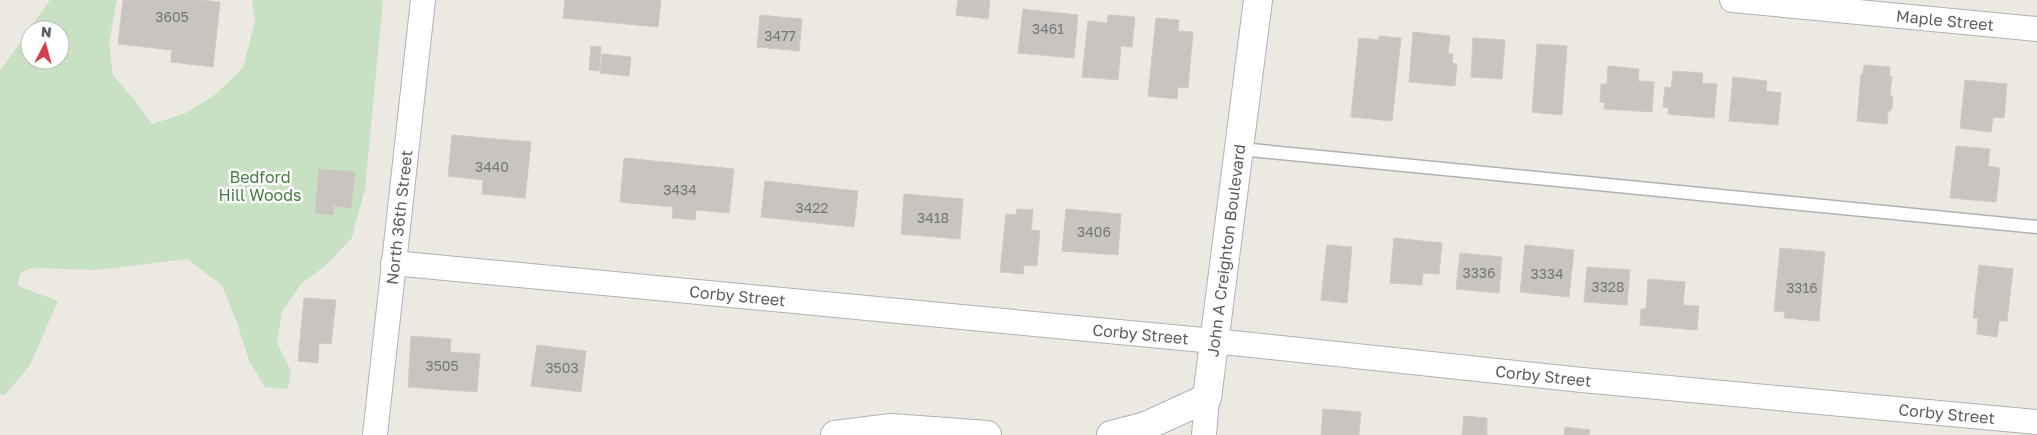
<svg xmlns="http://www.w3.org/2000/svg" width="2037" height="435" viewBox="0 0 2037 435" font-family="'Golos Text',sans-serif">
	<rect width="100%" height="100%" fill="#ece9e3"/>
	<path fill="#c7e1c2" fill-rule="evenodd" d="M50,0h67l-8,43 4,32 24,28 15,21 34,-11 30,-19 27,-26 12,-47 -3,-21h131l-18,189 -13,49 -27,28 -24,18 -19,28 -5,31 14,28 -3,18 -23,-2 -15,-24 -13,-40 -15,-38 -35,-26 -91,11 -64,-2 -12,5 -2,13 40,15 -28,64 -25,30 -5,-1v-323zM30,30h30v30h-30z"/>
	<path fill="#c8c4c0" stroke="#d0cac2" d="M123,0h76l21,2 -7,65 -42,-5 1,-12 -54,-6z
		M565,0h96l-3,27 -95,-9z
		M958,0h32l-2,19 -32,-4z
		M1023,9l55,6 -4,43 -56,-5z
		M760,15l42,4 -3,32 -42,-4z
		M1108,15l27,2 -3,30 -11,-1 -3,34 -36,-3 6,-56 19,2z
		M1156,18l23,2 -1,11 15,1 -5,56 -10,-1 -1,12 -29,-3z
		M1413,32l37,4 -2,18h5l-1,9 5,1 -2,22 -46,-4z
		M1379,36l22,2 -9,83 -41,-4 8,-79 20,2z
		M1473,38l32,2 -3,39 -31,-2z
		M1537,44l30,2 -5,69 -30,-3z
		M591,46l10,1 -2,24 -10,-1z
		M602,54l29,3 -2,19 -29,-3z
		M1864,65l26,2 -1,9h3l-2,18 3,4 -1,11 -4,3 -1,12 -30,-3 4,-47h2z
		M1608,66l31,3 -1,12 16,1 -2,30 -48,-3 1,-6 -5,-1 1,-18h6z
		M1673,71l30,2 -1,10 15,1 -3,34 -46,-4 1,-6 -6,-1 2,-20 6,1z
		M1733,77l34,4 -1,10 15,2 -3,32 -49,-4z
		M1965,80l42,4 -3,34 -11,-1 -2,15 -31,-4z
		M452,135l79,7 -6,56 -43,-4 1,-14 -35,-4z
		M1956,146l34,3 -2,17 12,2 -4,34 -46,-4z
		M624,158l110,11 -5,44 -33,-3 -1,10 -23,-2 1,-11 -53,-5z
		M319,169l36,3 -4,36 -17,-2 -1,9 -18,-2z
		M765,181l93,10 -4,36 -93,-10z
		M904,194l59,5 -3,40 -59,-5z
		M1017,209l16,1 -2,20 9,1 -3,35 -13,-1 -1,9 -23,-2 6,-58 10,1z
		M1066,209l55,5 -3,41 -56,-4z
		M1394,238l48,5 -3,31 -16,-1 -1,12 -32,-2z
		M1327,245l25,2 -5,56 -26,-3z
		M1525,245l49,5 -5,47 -49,-5z
		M1780,248l45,4 -6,69 -35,-3 1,-6 -11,-1z
		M1460,253l42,4 -3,36 -43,-4z
		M1979,265l34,4 -6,52h-8l-2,16 -20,-3 1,-16h-5z
		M1587,267l43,3 -3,35 -43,-3z
		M1648,279l37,3 -2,23 16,1 -2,24 -57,-5 1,-16h5z
		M304,298l32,2 -5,44 -12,-1 -1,20 -20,-2z
		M411,336l40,3 -1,13 30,2 -3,38 -69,-5z
		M537,345l49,6 -5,41 -50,-6z
		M1323,409l38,3 -2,23h-38z
		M1464,416l23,2v17h-25z
		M1565,427l25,3 -1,5h-25z"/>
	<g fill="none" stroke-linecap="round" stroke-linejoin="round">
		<g stroke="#afb1b4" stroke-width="15">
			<path id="service" d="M1240,149l797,78"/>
		</g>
		<g stroke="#afb1b4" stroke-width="26">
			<g id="minor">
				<path id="s1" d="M1732,0l305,29"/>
				<path id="s2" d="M393,263l821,78 368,39 455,42"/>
				<path id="s3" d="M375,435l48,-435"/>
				<path d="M1204,435l3,-37"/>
			</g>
		</g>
		<g stroke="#afb1b4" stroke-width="30">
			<g id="tertiary">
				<path d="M835,435l56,-7 96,7"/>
				<path id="s4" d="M1111,435l35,-9 61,-28 51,-398"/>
			</g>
		</g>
		<use href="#service" stroke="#fff" stroke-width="12"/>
		<use href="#minor" stroke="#fff" stroke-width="24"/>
		<use href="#tertiary" stroke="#fff" stroke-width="28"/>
	</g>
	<g text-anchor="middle" stroke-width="5" stroke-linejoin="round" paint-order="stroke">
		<g font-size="14" fill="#76787a">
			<text x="172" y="22">3605</text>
			<text x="1048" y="34">3461</text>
			<text x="780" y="41">3477</text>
			<text x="492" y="172">3440</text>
			<text x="680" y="195">3434</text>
			<text x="812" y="213">3422</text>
			<text x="933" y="223">3418</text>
			<text x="1094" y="237">3406</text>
			<text x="1479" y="278">3336</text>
			<text x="1547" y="279">3334</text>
			<text x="1608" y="292">3328</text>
			<text x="1802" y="293">3316</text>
			<text x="442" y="371">3505</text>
			<text x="562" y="373">3503</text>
		</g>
		<g font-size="16" fill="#5b5f62" stroke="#fff">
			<text dy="6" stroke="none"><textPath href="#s1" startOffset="214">Maple Street</textPath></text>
			<text dy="6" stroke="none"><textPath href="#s3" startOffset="219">North 36th Street</textPath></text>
			<text dy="6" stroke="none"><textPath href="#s4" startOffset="252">John A Creighton Boulevard</textPath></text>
			<text dy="6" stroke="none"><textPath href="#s2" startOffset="346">Corby Street</textPath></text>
			<text dy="6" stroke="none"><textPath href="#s2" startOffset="751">Corby Street</textPath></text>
			<text dy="6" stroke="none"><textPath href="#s2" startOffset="1156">Corby Street</textPath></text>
			<text dy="6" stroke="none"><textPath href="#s2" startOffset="1561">Corby Street</textPath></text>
		</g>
		<g font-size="16" fill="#447e3e" stroke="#fff">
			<text x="260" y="183">Bedford<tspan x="260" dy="18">Hill Woods</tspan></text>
		</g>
	</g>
	<g transform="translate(45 45) rotate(6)"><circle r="24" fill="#ffffff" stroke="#bdbfc0"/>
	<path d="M0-4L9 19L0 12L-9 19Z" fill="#d5414a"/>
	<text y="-8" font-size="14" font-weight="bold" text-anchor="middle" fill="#5b5f62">N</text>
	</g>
</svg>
